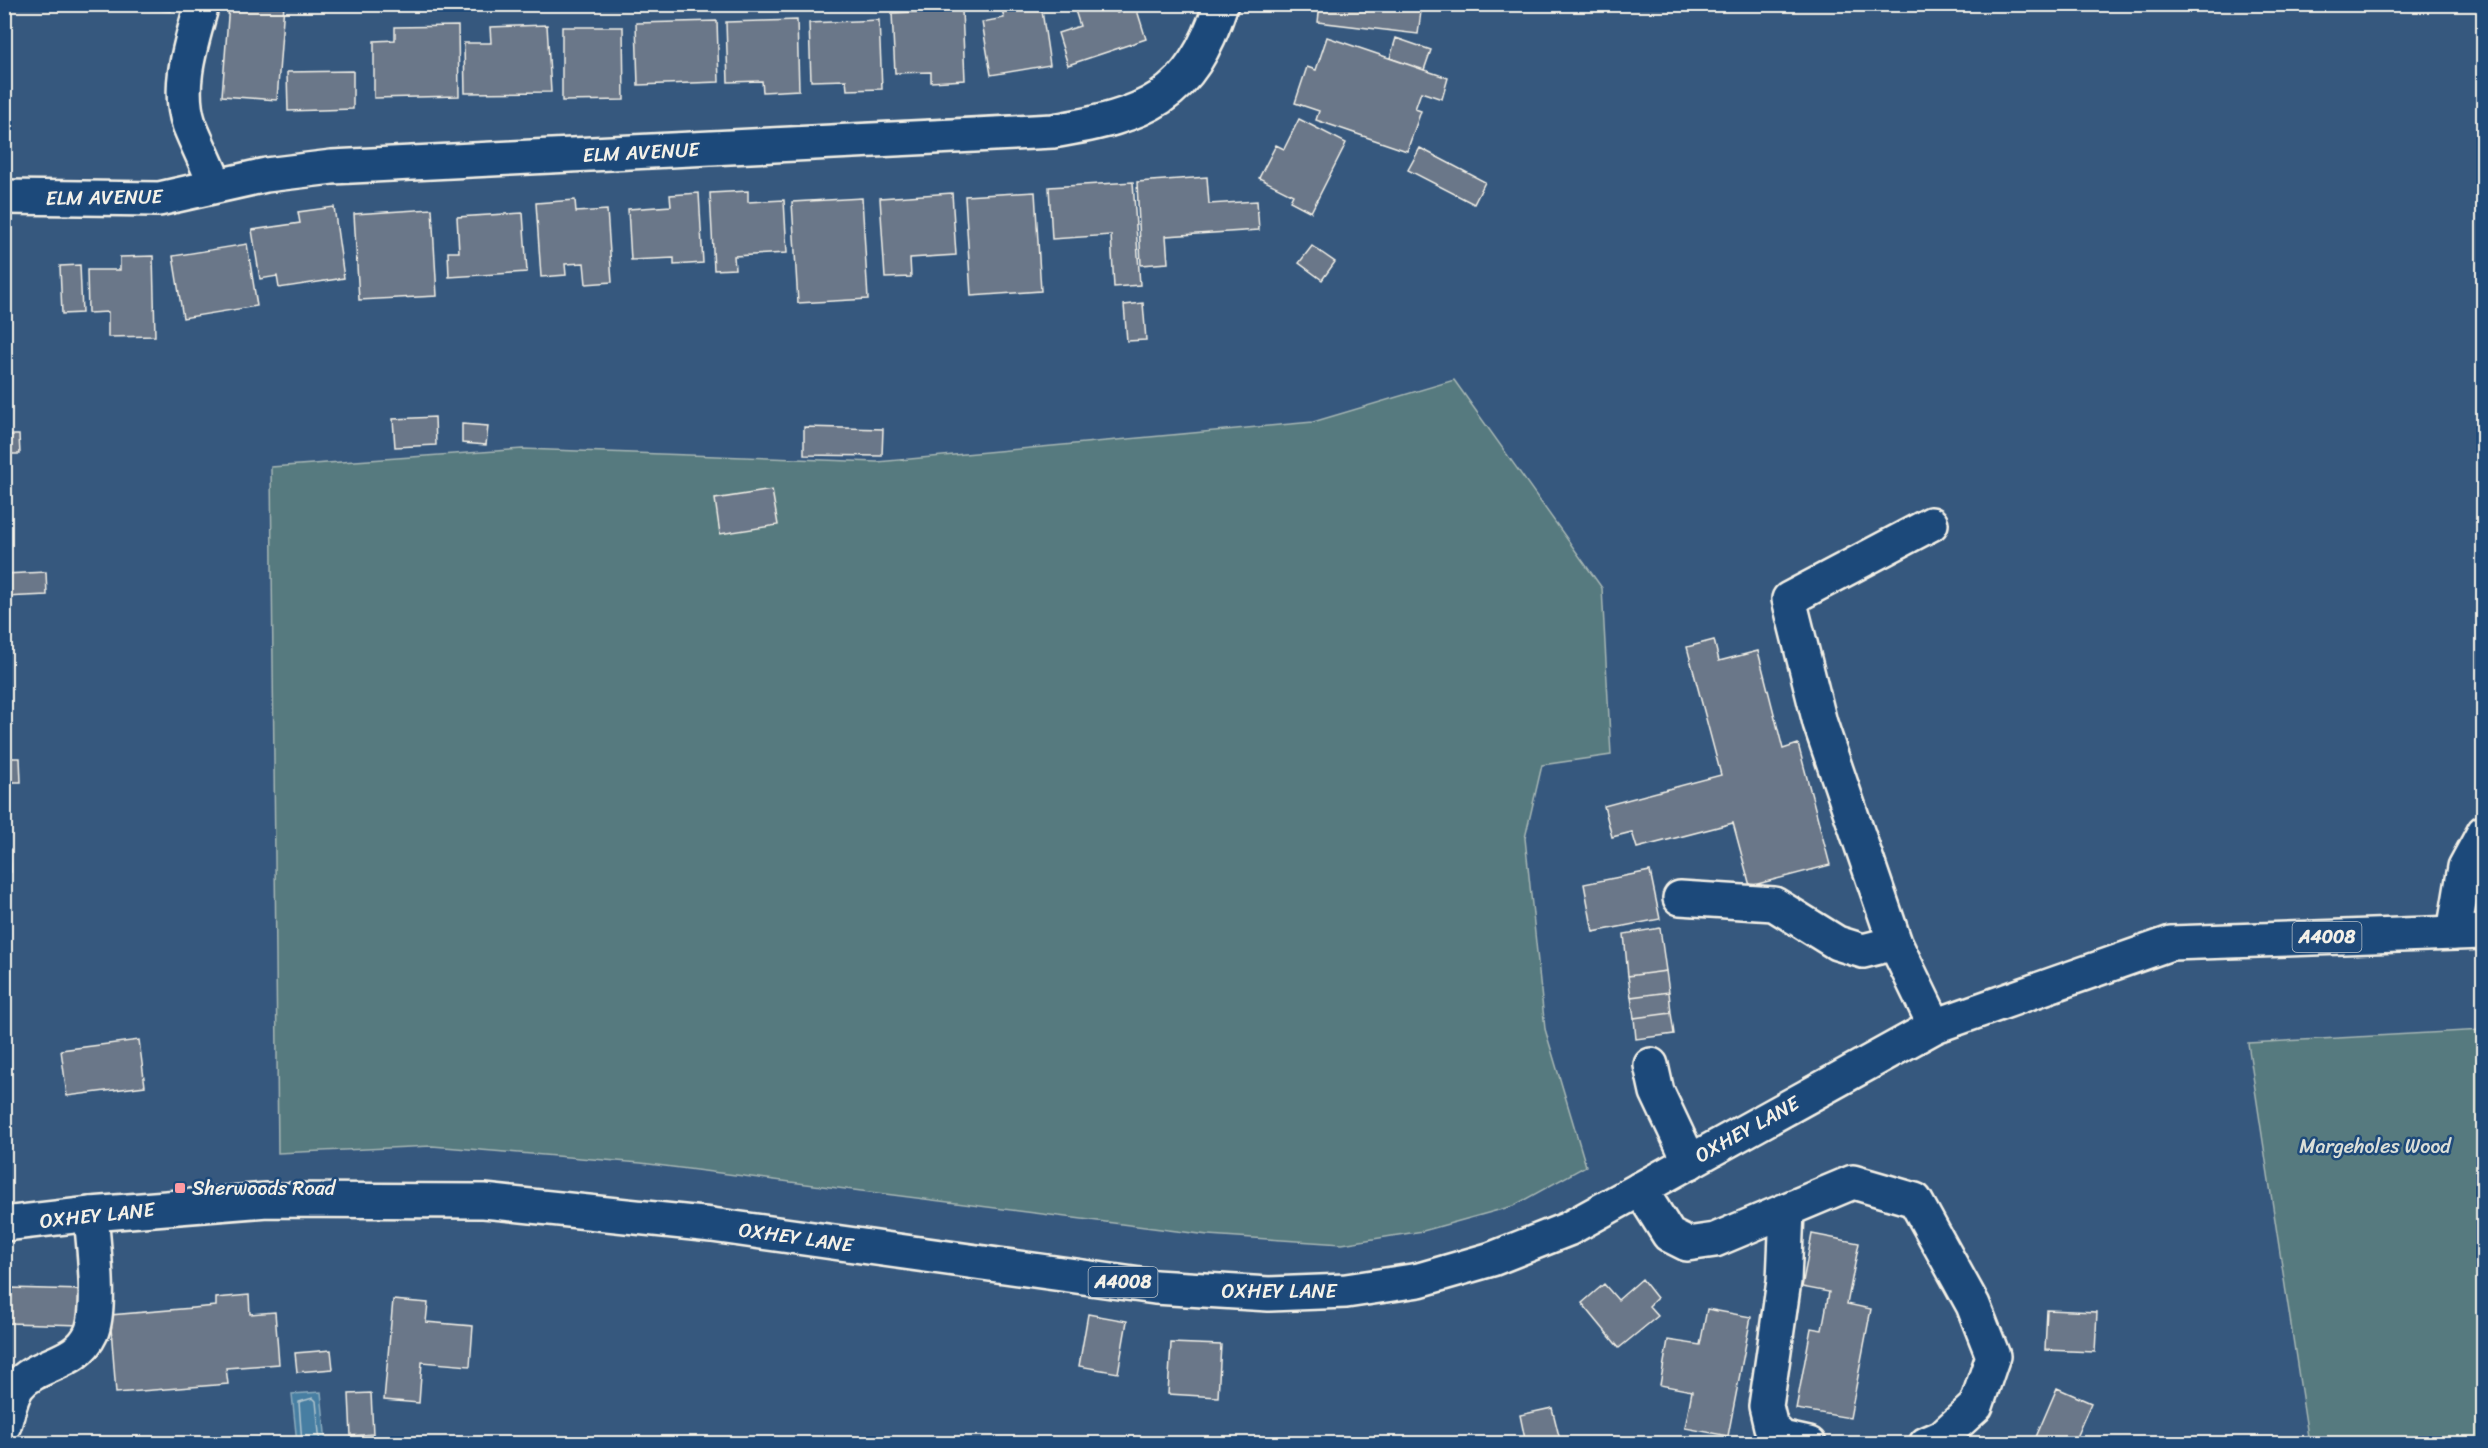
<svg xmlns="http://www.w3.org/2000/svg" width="2488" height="1448" viewBox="0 0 2488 1448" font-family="Sriracha,sans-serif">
	<rect width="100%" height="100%" fill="#36587e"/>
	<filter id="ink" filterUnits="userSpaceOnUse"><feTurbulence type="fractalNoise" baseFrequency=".0167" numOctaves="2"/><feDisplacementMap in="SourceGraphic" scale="12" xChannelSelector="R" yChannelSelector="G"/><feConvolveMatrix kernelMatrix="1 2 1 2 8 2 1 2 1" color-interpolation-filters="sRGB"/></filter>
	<g filter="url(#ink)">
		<path fill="#577a7f" stroke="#a6b6b4" stroke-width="1.5" d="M1454,380l148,208 9,167 -69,10 -17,73 20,191 41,137 -73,40 -90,25 -81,13 -134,-9 -567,-72 -209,-17 -154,7 -7,-686 252,-18 354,13 436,-40z
			M2483,1030v413h-174l-61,-400z"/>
		<path fill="#477ea2" stroke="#8cacbe" stroke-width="1.5" d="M321,1392l5,51h-29l-5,-49z"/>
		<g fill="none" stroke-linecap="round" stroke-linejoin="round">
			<path stroke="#afc3cc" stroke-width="1.5" d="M302,1444l-3,-42 14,-4 3,3 4,43"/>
		</g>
		<path fill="#6a7789" stroke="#f4f1e8" stroke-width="1.5" d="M130,4h42l-1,7 -41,-3z
			M229,4h55l-7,96 -55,-4z
			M1001,4h40l9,61 -59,10 -9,-53 22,-4z
			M1073,4h42l2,9 19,-6 10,32 -78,26 -10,-32 22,-7z
			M1320,4h102l-4,30 -100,-12z
			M962,10l3,70 -34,2v-10l-36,1 -3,-60z
			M797,20l2,70 -36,2 -1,-11 -34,1 -2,-60z
			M879,20l3,69 -35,1 -1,-10 -35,1 -2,-58z
			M717,21l2,61 -81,3 -2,-62z
			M547,25l4,67 -86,1 -1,-50h27l-1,-16z
			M458,26l1,70 -85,2v-57l21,-1v-13z
			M562,27h61l1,73 -62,1z
			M1327,37l121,41 -6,21 -21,-7 -6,17 6,2 -14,40 -91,-31 3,-9 -24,-8 12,-36 9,3z
			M1396,38l35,12 -7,20 -34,-12z
			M353,71v38l-65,2 -1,-39z
			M1299,119l47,24 -35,69 -21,-11 3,-6 -34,-17 17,-33 8,4z
			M1420,148l65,34 -11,22 -66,-34z
			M1207,177l2,27 48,-3 2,29 -93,6 2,27 -27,2 -4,-83z
			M1133,182l7,103 -26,2 -3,-52 -59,4 -3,-52z
			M748,191v11l36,-2 3,53 -53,3 1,13 -21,1 -4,-77z
			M1035,192l6,99 -70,5 -6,-100z
			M699,193l4,70 -29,2v-7l-43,2 -3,-51 43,-3 -1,-11z
			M952,193l4,62 -46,3 1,19 -26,1 -5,-80z
			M862,198l6,101 -70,4 -6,-101z
			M575,200l1,12 31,-2 5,72 -26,2 -2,-21 -19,1 1,11 -25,2 -5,-74z
			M334,207l10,71 -65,10 -2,-12 -17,3 -8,-49 48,-7 -2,-11z
			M432,209l5,87 -78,4 -5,-86z
			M523,213l4,59 -78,5 -1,-25h11l-2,-35z
			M247,244l10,62 -74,12 -10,-62z
			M1312,246l23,16 -13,18 -23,-17z
			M153,256l2,80 -47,1v-25l-20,1 -1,-43h33v-13z
			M80,265l2,48 -20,1 -2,-48z
			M1143,303l3,37 -19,1 -3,-36z
			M435,417l1,28 -41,2 -2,-28z
			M462,424l26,2 -2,19 -24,-2z
			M804,427l79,2 -1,27 -78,-1z
			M4,435h15l1,19h-16z
			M772,490l6,35 -58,9 -5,-35z
			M46,572l1,23 -43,2v-23z
			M1714,640l5,21 39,-10 25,98 15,-5 32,121 -80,21 -17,-63 -96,25 -5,-16 -20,5 -8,-31 117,-31 -34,-128z
			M4,758h16l1,24h-17z
			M10,849l1,23h-7v-22z
			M1650,871l10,48 -67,13 -9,-48z
			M1660,928l6,43 -38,5 -4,-42z
			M1666,971l3,21 -38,5 -3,-21z
			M1669,992l2,21 -37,5 -3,-21z
			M1671,1013l3,21 -38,5 -2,-21z
			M139,1040l6,46 -78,10 -6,-46z
			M1812,1234l47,9 -12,61 24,5 -21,109 -54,-9 15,-81 11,2 7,-38 -27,-5z
			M1642,1279l15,19 -8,8 9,10 -39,32 -37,-45 22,-19 14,16z
			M9,1288l75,2 -2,35 -74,-2z
			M249,1295l1,19 25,-2 4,52 -53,4 2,16 -112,9 -6,-78 106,-9v-8z
			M393,1300l35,3 -2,19 47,4 -3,40 -48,-4 -3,41 -35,-3z
			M1707,1309l44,8 -23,119 -43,-8 7,-37 -32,-6 8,-45 32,5z
			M2047,1310l50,2 -2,40 -50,-2z
			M1088,1314l39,7 -9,52 -39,-7z
			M1171,1343l50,2 -3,52 -50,-3z
			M331,1350l2,19 -36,3 -2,-19z
			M2057,1388l34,15 -18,41h-40z
			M371,1393l2,41 -22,2 -2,-42z
			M1552,1408l9,36h-35l-6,-29z"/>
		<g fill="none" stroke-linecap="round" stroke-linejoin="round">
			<g stroke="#f4f1e8" stroke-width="38">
				<path id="minor" d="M202,4c-10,38 -26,81 -13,120 8,20 18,40 26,60
					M4,197l155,2 107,-24 66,-8 721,-36c93,-16 137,-31 168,-127
					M1931,524l-142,75 31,124 75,220 40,83
					M1680,898l94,6 63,39 26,8 32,-8
					M2454,933l11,-66 19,-35
					M1651,1065l6,27 33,70
					M1640,1189l29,46 18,9 28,-4 138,-58 62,18 58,105 20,51 -17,50 -34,31 -16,7
					M1787,1211l-3,70 -18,125 5,21 11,11 27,6
					M4,1425c4,-12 7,-30 14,-39 19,-24 58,-20 73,-53 11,-25 2,-90 0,-119"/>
			</g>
			<g stroke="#f4f1e8" stroke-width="38">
				<path id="major" d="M4,1224l87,-10 176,-14 217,1 228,24 443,62 114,7 77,-3 73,-11 73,-21 76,-30 367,-203 236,-83 313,-11"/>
			</g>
			<use href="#minor" stroke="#1f4a7a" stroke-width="33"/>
			<use href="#major" stroke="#1f4a7a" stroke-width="33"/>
		</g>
	</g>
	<rect fill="#ff9aa2" stroke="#1f4a7a" stroke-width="2" x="174" y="1182" width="12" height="12" rx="3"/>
	<g text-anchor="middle" stroke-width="5" stroke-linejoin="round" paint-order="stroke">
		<g fill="#1f4a7a" stroke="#b4bfc7" stroke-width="1.5">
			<rect x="2292.5" y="922" width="69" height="30" rx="4.5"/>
			<rect x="1088.5" y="1267" width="69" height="30" rx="4.5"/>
		</g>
		<g font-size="18" font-weight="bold" fill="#f4f1e8">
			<text x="2327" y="943">A4008</text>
			<text x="1123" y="1288">A4008</text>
		</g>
		<g font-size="20" fill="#f4f1e8" stroke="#1f4a7a">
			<text transform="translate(641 152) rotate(-3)" y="7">ELM AVENUE</text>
			<text transform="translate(104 197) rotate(-1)" y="7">ELM AVENUE</text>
			<text transform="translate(1747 1129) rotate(-29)" y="7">OXHEY LANE</text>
			<text transform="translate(97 1215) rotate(-6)" y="7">OXHEY LANE</text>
			<text transform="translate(796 1237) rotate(8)" y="7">OXHEY LANE</text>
			<text x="1279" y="1298">OXHEY LANE</text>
		</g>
		<g font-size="20" fill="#dcdfd8" stroke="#1f4a7a">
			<text x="2375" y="1153">Margeholes Wood</text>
		</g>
		<g font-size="20" fill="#f4f1e8" stroke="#1f4a7a" text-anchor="start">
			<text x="192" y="1195">Sherwoods Road</text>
		</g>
	</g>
	<rect width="2488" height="1448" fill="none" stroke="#1f4a7a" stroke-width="24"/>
	<rect x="12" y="12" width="2464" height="1424" fill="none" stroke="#f4f1e8" stroke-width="2" filter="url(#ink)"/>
</svg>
